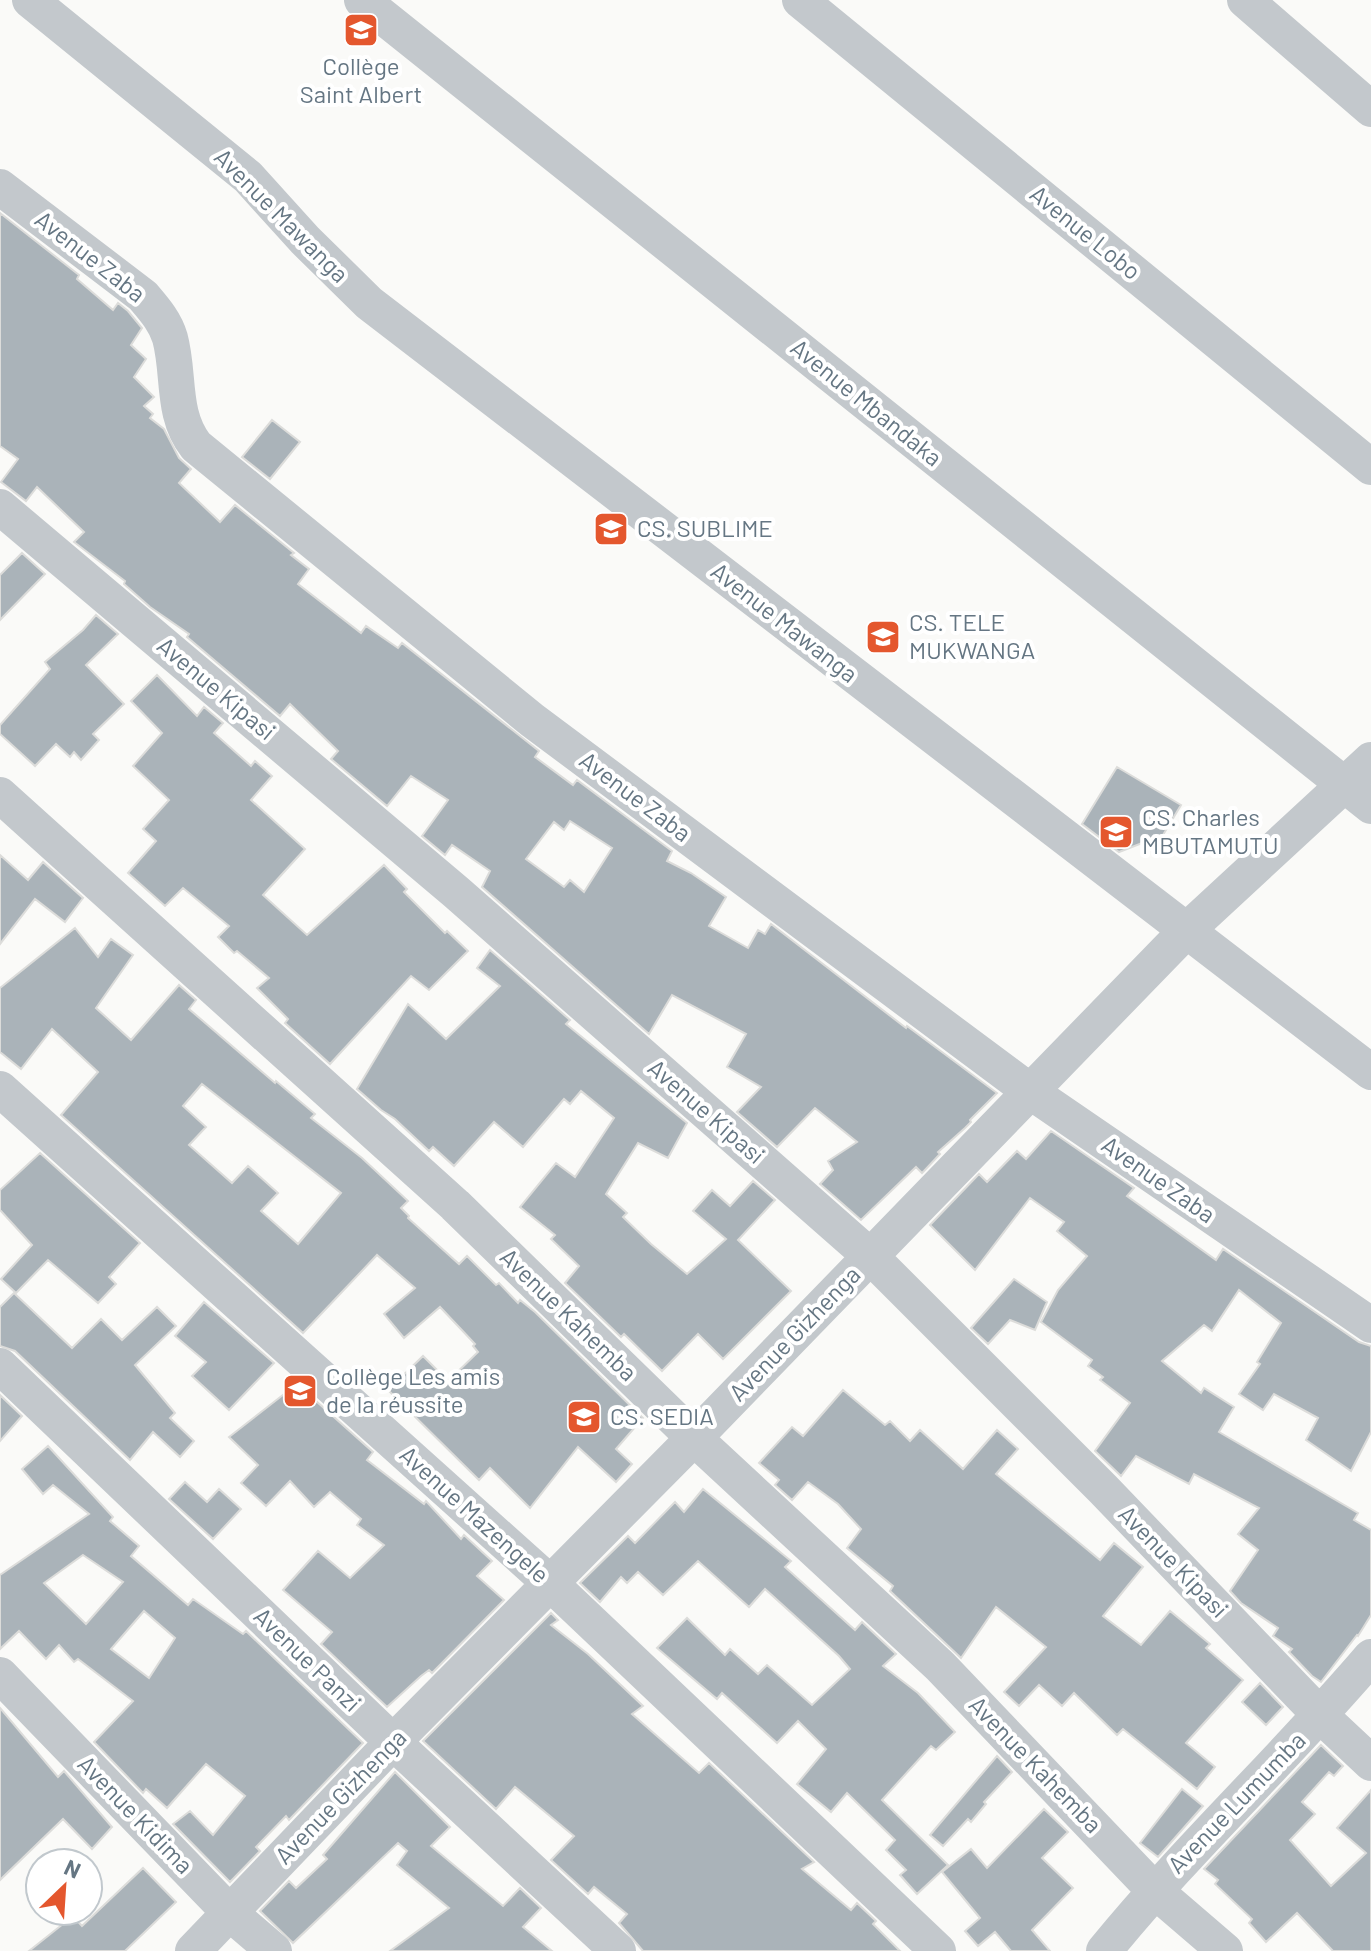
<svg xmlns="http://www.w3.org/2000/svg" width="1371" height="1951" viewBox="0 0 1371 1951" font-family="Barlow,sans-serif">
	<rect width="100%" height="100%" fill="#fafaf8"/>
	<path fill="#aab3b9" stroke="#dcdcda" stroke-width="2" fill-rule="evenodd" d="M0,213l79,62 -2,4 36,31 5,-7 10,8 14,17 -11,17 15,14 -12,18 20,20 -10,9 9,8 -3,4 14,11 15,29 12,11 -12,14 41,39 15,-17 59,48 -3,2 18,14 -11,15 63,49 5,-7 32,22 4,-5 137,108 -4,6 38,28 4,-5 95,71 -5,10 24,12 35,24 -17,29 39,22 10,-18 7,4 6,-10 135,104 1,-2 90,67 -27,27 1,2 -6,6 -27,24 2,2 -16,17 -2,2 -6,-6 -55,53 -41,-36 13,-14 -5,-9 29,-19 -42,-34 -38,39 -40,-35 24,-25 -34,-20 19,-33 -74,-39 -23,39 -167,-147 8,-16 -38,-26 -7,10 -23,-19 26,-36 -37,-24 -24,30 -56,-47 7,-8 -48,-47 -10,12 -93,-79 2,-3 -39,-27 -26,-23 1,-3 -51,-39 10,-10 -47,-45 -11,14 -25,-19 17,-23 -18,-13zM570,821l42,27 -28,44 -14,-12 -6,7 -38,-28 28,-37 10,8z
		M272,420l28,22 -30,37 -28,-22z
		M22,553l23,21 -45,46v-45z
		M96,615l22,19 -32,31 38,39 -31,30 6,6 -18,20 -7,-8 -4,5 -14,-13 -21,22 -35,-32v-9l50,-56 -5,-7 38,-32z
		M157,675l40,41 7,-9 19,16 -9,10 37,33 4,-5 17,15 -21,24 54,49 -42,46 44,40 77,-70 23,24 -3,3 41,41 2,-2 21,20 -39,39 -18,-14 -81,88 -45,-41 3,-4 -31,-31 12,-10 -32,-27 -3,2 -16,-16 11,-11 -46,-38 -18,18 -37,-33 28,-32 -13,-12 26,-29 -36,-34 29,-33 -31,-32z
		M1117,767l64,38 -18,30 -44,17 -37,-28z
		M0,855l28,25 15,-18 40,36 -18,24 -30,-23 -35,45z
		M75,928l23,29 13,-18 22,16 -37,53 35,32 48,-55 17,15 -7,9 86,74 1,-2 39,33 -4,4 51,40 46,43 -7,7 8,8 -1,2 51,46 8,-8 29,29 3,-2 19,20 2,-3 15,12 108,106 -27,31 16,15 -16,18 -38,-35 -48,61 -40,-40 -11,12 -91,-90 35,-34 25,25 30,-29 -5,-6 2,-2 -35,-37 -36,31 -20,-24 31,-26 -38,-33 -74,78 -242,-218 37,-43 -46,-43 -31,40 -21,-17v-64zM202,1084l139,109 -43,51 -37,-33 17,-18 -30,-27 -16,17 -43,-38 17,-18 -23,-21z
		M490,950l80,70 -4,4 121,99 -19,35 -30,-15 -32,51 21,19 -4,4 28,27 36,30 39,-35 -33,-28 19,-21 18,16 23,-25 22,19 -37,40 53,51 -68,68 -25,-25 -36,37 -38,-37 -3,3 -56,-54 14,-17 -28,-27 4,-4 -35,-28 36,-44 19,14 39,-59 -33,-27 -11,13 -6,-5 -41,48 -29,-25 -40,44 -21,-19 -4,4 -34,-32 -14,-9 -24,-21 51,-85 38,35 54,-53 -23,-18z
		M1051,1131l83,57 -7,8 89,64 7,-11 136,93 12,4v86l-20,39 -45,-31 12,-22 -44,-24 -11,16 -24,-16 21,-30 -3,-2 24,-39 -42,-33 -27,41 -8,-6 -42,36 39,32 3,-5 30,19 -15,25 139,81 -4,7 17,10v85l-13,21 -1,-1 -36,47 -9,-6 -23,-24 3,-3 -19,-13 5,-8 -37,-25 -11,-12 28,-41 -20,-16 21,-26 -65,-34 -5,10 -53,-28 -15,20 -26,-25 35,-48 -30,-23 3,-3 -15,-11 4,-6 -51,-38 17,-32 29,-34 -30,-25 7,-9 -34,-24 -55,72 -45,-45 49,-51 8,8 30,-31 9,8z
		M40,1153l100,90 -31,34 7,7 -18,19 -50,-43 -32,33 -15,-14 31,-34 -32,-35v-20z
		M1014,1279l33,23 -12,28 -25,-10 -22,24 -17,-16z
		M14,1293l58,55 29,-29 21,21 35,-33 19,19 -41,39 40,48 -5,5 24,23 -14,16 -27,-25 -23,28 -115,-109 -15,-5v-39z
		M204,1302l70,61 -45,47 -37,-34 14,-14 -31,-26z
		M297,1384l76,68 -6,8 57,44 2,-3 35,38 3,-4 28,26 -15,15 27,24 -72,73 -3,-3 -8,6 -34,31 -66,-63 11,-12 -49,-42 35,-39 32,27 34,-33 -27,-20 4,-6 -31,-27 -16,15 -24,-26 -24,25 -25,-23 17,-18 -29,-28z
		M843,1390l42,35 5,-4 20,20 10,-11 43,39 34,-39 21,19 -22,25 104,86 14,-17 29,24 -40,49 38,29 29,-34 40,33 -4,4 37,32 -57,63 29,24 -18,22 -74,-60 -6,6 -43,-42 -12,13 -23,-21 -20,21 -15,-14 42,-45 -50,-40 -35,51 -71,-67 3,-5 -46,-38 14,-19 -23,-25 -30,-22 -16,18 -17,-15 4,-5 -20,-17 33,-36 11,9z
		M0,1395l22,21 -22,25z
		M48,1446l65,71 -3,4 29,25 -8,10 57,49 5,-6 50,35 3,-3 117,112 -74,77 -3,-4 -30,31 4,4 -30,31 -57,-58 17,-13 23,24 32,-39 -39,-32 -39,44 -21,-19 -3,4 -49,-51 39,-41 -55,-42 -4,3 -15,-17 -13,14 -27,-28 -19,18v-74l89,-61 -36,-29 -10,9 -21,-25zM83,1555l40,27 -37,42 -42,-41zM144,1611l31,27 -26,40 -38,-29z
		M185,1482l22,20 12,-13 22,20 -28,30 -44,-40z
		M703,1489l88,72 -6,6 70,63 7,-8 34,32 -13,12 35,27 37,39 -19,18 -5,-4 -49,54 66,65 -31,29 -17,-19 6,-5 -20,-20 9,-10 -48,-47 -16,19 -34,-28 29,-35 -28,-28 -21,22 -55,-50 -5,6 -60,-51 30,-30 38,37 5,-6 28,25 9,-9 45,40 38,-36 -11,-13 -74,-67 -16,18 -51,-46 -35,34 -25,-23 -11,11 -6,-6 -21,25 -20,-19 48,-47 7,7 40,-41 9,10z
		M551,1613l7,7 -7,5 37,29 55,52 -11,8 67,59 10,-10 105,99 -12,7 49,41 6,-7 19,18 -3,3 27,27h-257l-24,-28 8,-9 -33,-27 -6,7 -37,-34 23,-24 -59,-49 -19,22 -73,-68z
		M1260,1683l23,24 -17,18 -24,-23z
		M0,1708l58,69 6,-6 48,56 -20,22 -29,-30 -63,61z
		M1321,1745l22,21 -9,10 -5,-4 -27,30 13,12 -25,26 41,46 35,-33 -29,-25 34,-38v161h-38l-36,-38 -31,29 -17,-19 3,-4 -37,-35 3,-4 -14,-11z
		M997,1756l15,16 -28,30 2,2 -15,18 -3,-3 -25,27 -13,-11z
		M395,1772l55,55 -19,19 72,60 17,-18 21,20 -18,19 29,24h-162l59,-43 -52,-43 10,-14 -9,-8 -105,100 -33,-32 29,-30 7,7 31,-29 -4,-4z
		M1182,1789l21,17 -45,51 -18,-14z
		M1044,1809l24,23 -26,26 31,30 -41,42 18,21h-39l-16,-19 -17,14 -13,-15 15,-13 -38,-46 29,-23 16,19z
		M143,1868l33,34 -51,49h-96l44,-35 9,10z"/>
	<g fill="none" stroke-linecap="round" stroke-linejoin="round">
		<path stroke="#c3c8cc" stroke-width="36" d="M30,0l218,177 57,63 64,63 1002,769
			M362,0l1009,806
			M800,0l571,467
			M1245,0l126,109
			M0,187l143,109c11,13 22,25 27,42 10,37 1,76 26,108l336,274 499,372 340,233
			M0,507l456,385 414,364 233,233 218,227 50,47
			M0,795l455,410 239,233 246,228 214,224 71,61
			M0,1089l550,494 388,368
			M0,1366l393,376 225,209
			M0,1675l231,239 43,37
			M193,1951l200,-209 301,-304 492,-507 185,-171
			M1104,1951c84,-103 181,-193 267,-294"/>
	</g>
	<defs>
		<g id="school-square" transform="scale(1.8)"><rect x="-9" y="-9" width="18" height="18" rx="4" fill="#e4572e" stroke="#fff"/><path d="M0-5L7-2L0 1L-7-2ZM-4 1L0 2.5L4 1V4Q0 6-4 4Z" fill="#fff"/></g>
	</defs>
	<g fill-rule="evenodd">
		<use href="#school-square" x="361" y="30"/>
		<use href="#school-square" x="611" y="529"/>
		<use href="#school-square" x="883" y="637"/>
		<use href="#school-square" x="1116" y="832"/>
		<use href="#school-square" x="300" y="1391"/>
		<use href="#school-square" x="584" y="1417"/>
	</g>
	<g text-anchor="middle" stroke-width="8" stroke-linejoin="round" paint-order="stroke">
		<g font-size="24" fill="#657683" stroke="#fff" text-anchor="start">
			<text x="361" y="75" text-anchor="middle">Collège<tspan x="361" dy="28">Saint Albert</tspan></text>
			<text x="637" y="537">CS. SUBLIME</text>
			<text x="909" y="631">CS. TELE<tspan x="909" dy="28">MUKWANGA</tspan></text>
			<text x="1142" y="826">CS. Charles<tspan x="1142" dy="28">MBUTAMUTU</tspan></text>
			<text x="326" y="1385">Collège Les amis<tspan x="326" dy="28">de la réussite</tspan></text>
			<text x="610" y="1425">CS. SEDIA</text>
		</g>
		<g font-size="24" fill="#657683" stroke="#fff">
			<text transform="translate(281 216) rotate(45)" y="8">Avenue Mawanga</text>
			<text transform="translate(1085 233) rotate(39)" y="8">Avenue Lobo</text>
			<text transform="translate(90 257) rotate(38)" y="8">Avenue Zaba</text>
			<text transform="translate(866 403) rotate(39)" y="8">Avenue Mbandaka</text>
			<text transform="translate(784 623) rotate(38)" y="8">Avenue Mawanga</text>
			<text transform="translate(216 689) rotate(40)" y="8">Avenue Kipasi</text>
			<text transform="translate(635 797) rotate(37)" y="8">Avenue Zaba</text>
			<text transform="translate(706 1112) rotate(41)" y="8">Avenue Kipasi</text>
			<text transform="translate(1158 1180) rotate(35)" y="8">Avenue Zaba</text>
			<text transform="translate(568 1315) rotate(44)" y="8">Avenue Kahemba</text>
			<text transform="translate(795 1334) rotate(-46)" y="8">Avenue Gizhenga</text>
			<text transform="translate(474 1515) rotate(42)" y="8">Avenue Mazengele</text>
			<text transform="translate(1173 1562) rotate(46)" y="8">Avenue Kipasi</text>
			<text transform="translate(307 1660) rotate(44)" y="8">Avenue Panzi</text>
			<text transform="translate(1035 1765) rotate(46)" y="8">Avenue Kahemba</text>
			<text transform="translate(341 1797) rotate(-46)" y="8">Avenue Gizhenga</text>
			<text transform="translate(1237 1803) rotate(-46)" y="8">Avenue Lumumba</text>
			<text transform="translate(135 1815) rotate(46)" y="8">Avenue Kidima</text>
		</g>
	</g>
	<g transform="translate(64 1887) rotate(25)"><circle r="38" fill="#ffffff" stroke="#c1c8cd" stroke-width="2"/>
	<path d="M0-6L14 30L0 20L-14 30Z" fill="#e4572e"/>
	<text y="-12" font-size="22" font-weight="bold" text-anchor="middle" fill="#657683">N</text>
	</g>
</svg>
